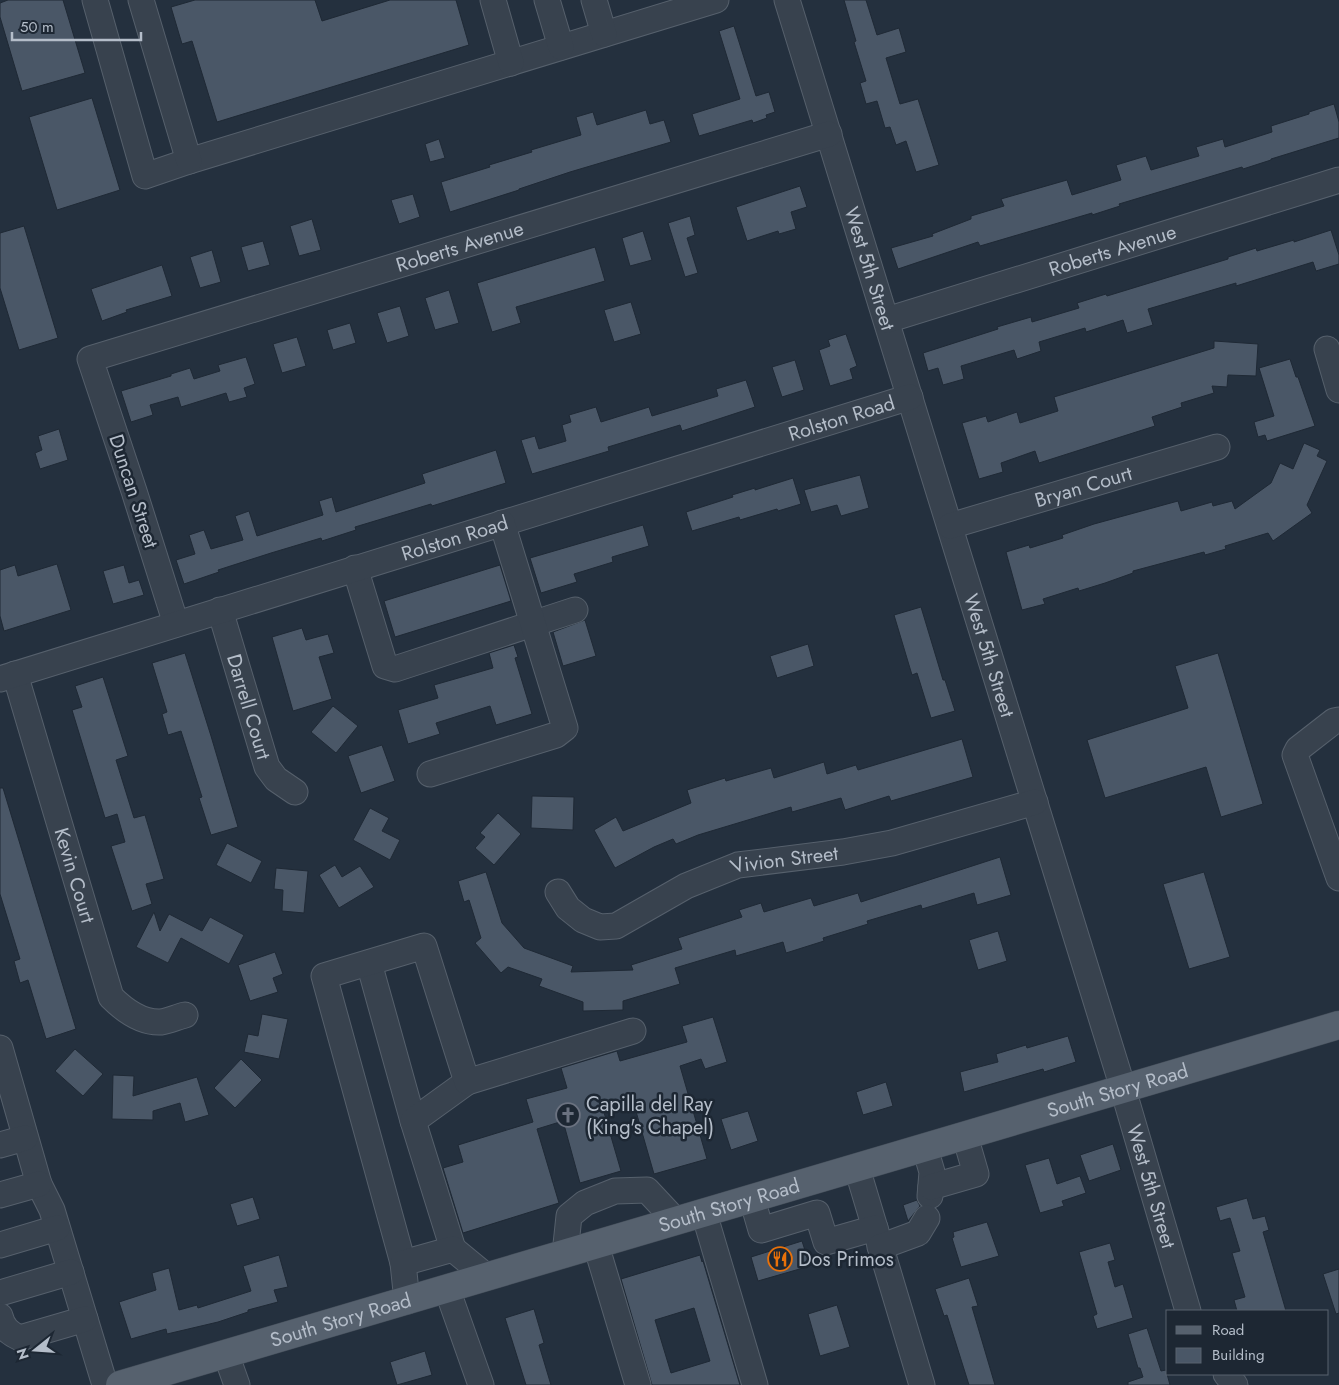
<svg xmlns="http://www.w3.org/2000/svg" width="1339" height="1385" viewBox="0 0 1339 1385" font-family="Jost,sans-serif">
	<rect width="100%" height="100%" fill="#24303e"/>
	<path fill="#4a5767" stroke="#1f2935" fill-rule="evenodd" d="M8,0h55l22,73 -63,18 -22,-74v-14z
		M195,0h120l7,21 68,-21h66l13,45 -252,77 -25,-81 -10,3 -11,-37z
		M844,0h22l11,35 22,-7 7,24 -20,6 14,46 18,-5 21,66 -23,7 -10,-31 -10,4 -6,-18 -5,1 -8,-27 -11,3 -6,-21 6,-2 -12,-39 2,-1z
		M734,26l22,70 13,-4 6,20 -9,3 1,3 -14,5 -1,-3 -53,16 -7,-22 48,-15 -21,-68z
		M92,98l28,92 -63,20 -28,-93z
		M1334,104l5,18v16l-68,21v1l-28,9 -1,-2 -123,37 1,2 -28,9v-2l-112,33 -2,-4 -80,27 -7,-21 42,-12 -1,-2 39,-15v-3l33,-10 -3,-7 66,-19 5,15 49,-15 -5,-15 30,-9 5,14 48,-14 -3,-9 27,-8 2,8 47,-15 -1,-6 38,-12v-2z
		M646,110l4,14 14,-4 7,22 -101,30 -51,17v1l-69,22 -9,-30 49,-15 -1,-2 43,-13 -1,-2 50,-15 -5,-18 17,-5 4,13z
		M439,139l6,19 -15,4 -5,-18z
		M800,186l7,21 -16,5 5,17 -17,5 -1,-3 -31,10 -11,-34z
		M413,194l7,23 -21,7 -8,-24z
		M690,216l5,19 -8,3 11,35 -13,4 -17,-54z
		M312,219l9,31 -22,6 -9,-30z
		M24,226l34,112 -39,12 -19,-62v-55z
		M1331,230l8,25v9l-23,7 -3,-9 -77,24v-3l-88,26 5,16 -26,8 -4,-13 -37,12 -1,-4 -46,14 2,9 -24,8 -3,-9 -53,16 3,13 -21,6 -5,-17 -10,3 -5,-18 75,-24 -1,-2 34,-10 1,5 47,-14 -2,-5 29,-9 1,2 121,-37v-2l28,-9 1,3 37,-11v2z
		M643,231l9,29 -22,6 -8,-28z
		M263,241l7,24 -22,6 -7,-24z
		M595,247l10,34 -89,26 5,16 -29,9 -15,-49z
		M212,250l9,32 -21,6 -10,-31z
		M162,265l10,31 -46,14 1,2 -25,9 -11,-32z
		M449,290l10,33 -24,7 -10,-32z
		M631,302l10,32 -27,8 -10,-32z
		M400,306l9,30 -22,7 -10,-30z
		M350,323l6,20 -23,7 -6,-20z
		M846,334l11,32 -7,3 3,10 -23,7 -11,-36 11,-4 -2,-6z
		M297,337l9,29 -24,7 -9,-29z
		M1214,341l44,3 -2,32 -28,-1 -1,12 -15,-1 2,7 -33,10 1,4 -30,10 3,9 -116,37 -4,-12 -34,12 2,9 -24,7 -17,-56 24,-7 2,6 29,-10 3,11 38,-12 -4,-14 160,-49z
		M246,357l9,27 -11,4 3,9 -18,5 -3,-9 -45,14 -3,-10 -28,8 3,10 -22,7 -10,-31 50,-15v-2l19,-6 4,11 26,-8 -2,-6z
		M1290,359l6,18h2l17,49 -48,15 -2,-6 -7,2 -4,-15 20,-6 -15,-48z
		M795,360l9,30 -22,7 -10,-30z
		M746,380l9,27 -73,24 -2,-6 -72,22 1,4 -77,23 -11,-34 14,-4 4,13 27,-8 -4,-16 9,-3 -2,-7 27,-8 5,15 48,-15 3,9 66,-20 -2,-7z
		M59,429l9,31 -28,9 -5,-16 7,-3 -4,-14z
		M1304,443l16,7 -3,6 10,5 -20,44 5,8 -39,28 -5,-8 -43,13 1,3 -21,6 -1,-3 -71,19v2l-28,10 -26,8 -1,-3 -35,11 2,5 -23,6 -16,-58 23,-7 1,3 33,-10 -1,-3 32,-11 84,-23 3,10 31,-9 1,4 19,-5 3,8 36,-26 9,-20 13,6z
		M496,450l10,33 -74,23 -1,-2 -76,23 1,3 -34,11 -1,-3 -50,15 -53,17 1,2 -35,12 -8,-24 19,-6 -6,-19 15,-5 7,19 32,-9 -8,-24 14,-5 8,25 66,-21 -4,-14 13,-4 4,15 89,-29 -3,-9z
		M860,475l9,33 -28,8 -4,-11 -26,7 -7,-22z
		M793,478l8,26 -23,7 -1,-2 -37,11 -1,-3 -47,14 -6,-19 47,-15 -1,-2 23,-7v2z
		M643,525l6,21 -37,11 1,5 -39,12 3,8 -36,11 -11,-35z
		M57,564l14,46 -67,21 -4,-15v-46l15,-5 3,11z
		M124,565l5,18 10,-3 5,15 -31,9 -10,-33z
		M500,565l11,36 -116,36 -11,-36z
		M921,607l22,73h2l10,31 -24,7 -14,-45 -5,2 -18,-60z
		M585,620l11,36 -33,10 -10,-34z
		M302,628l4,12 22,-6 6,19 -15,4 13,42 -39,12 -21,-74z
		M808,644l6,22 -37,12 -7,-22z
		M514,645l4,12 -3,1 17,56 -36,11 -6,-19 -54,17 4,11 -32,10 -10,-34 40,-12 -4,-13 59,-17 -4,-15z
		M185,653l26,83 27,91 -27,8 -12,-37 3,-1 -21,-66 -13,4 -6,-21 5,-2 -15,-49z
		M1218,653l45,151 -42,13 -15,-50 -101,31 -18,-58 101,-32 -13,-42z
		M103,677l25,79 -12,4 18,58 11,-3 19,64 -18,5 6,20 -20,7 -21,-65 14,-4 -8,-28 -12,4 -33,-108 10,-3 -7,-21z
		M333,706l25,20 -22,27 -25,-21z
		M962,739l11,38 -82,24 -2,-5 -44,14 -4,-12 -49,14 -1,-5 -93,28 -22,9 -3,-5 -19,8 -39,21 -21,-38 22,-13 7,14 68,-28 -4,-13 38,-12 1,3 45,-13 3,10 50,-16 3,12 29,-9 2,5z
		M382,745l13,36 -34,12 -13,-37z
		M0,788h3l73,241 -30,10 -18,-59 -8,3 -6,-22 6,-2 -20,-65z
		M532,796l42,1 -1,33 -42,-2z
		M370,808l19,10 -7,13 18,9 -10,20 -37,-20z
		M498,813l23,21 -27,31 -19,-17 10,-11 -5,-4z
		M227,843l35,18 -11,22 -35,-18z
		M1000,857l11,38 -34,10 -3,-12 -52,16 -1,-4 -54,16 1,3 -45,14 1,3 -38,12 -3,-11 -47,14 -1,-6 -60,18 5,16 -57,17v9l-40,1v-9l-44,-16 3,-7 -34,-12 -7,6 -26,-30 6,-5 -12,-38 -5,2 -6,-21 28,-9 16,51 22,25 49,18 -2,6 62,-2 -2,-5 51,-16 -4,-11 64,-21 -3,-7 22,-7 3,9 47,-14 3,8 44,-13 3,9z
		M335,865l7,12 18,-11 14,21 -35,21 -20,-33z
		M276,868l32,3 -4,42 -22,-2 1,-21 -9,-1z
		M1204,872l26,85 -41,12 -26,-85z
		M154,912l6,19 9,-17 33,17 8,-14 34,18 -15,29 -48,-26 -13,25 -32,-16z
		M998,931l9,30 -29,9 -9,-30z
		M275,952l8,22 -10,4 5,14 -28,9 -12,-36z
		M262,1014l26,5 -9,40 -35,-7 4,-18 10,2z
		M713,1017l14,45 -22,7 -4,-10 -21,7 27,93 -53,15 -21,-73 -30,8 18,62 -41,12 -17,-62 -26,8 22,74 -96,30 -20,-65 20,-6 -5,-17 75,-23 -7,-23 41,-11 -6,-20 56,-17 3,10 67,-19 -5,-16z
		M1068,1036l8,26 -32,10 -1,-3 -79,23 -4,-20 38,-10 -2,-8 30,-9 1,3z
		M75,1049l28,25 -20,22 -28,-25z
		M241,1059l21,21 -27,28 -21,-20z
		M113,1075l21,1 -1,20 64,-19 12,38 -24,7 -5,-19 -27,8v9l-41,-1z
		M886,1082l7,24 -30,9 -7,-23z
		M748,1111l10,30 -27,9 -10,-31z
		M1113,1144l8,26 -32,11 -9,-26z
		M1049,1158l8,26 23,-8 6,17 -24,8 2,5 -24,7 -15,-48z
		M253,1197l7,22 -23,7 -7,-22z
		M1247,1198l6,21 12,-3 4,14 -6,2 23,79h-49l-3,-11 11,-3 -13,-44 8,-2 -10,-33 -10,3 -4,-14z
		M917,1200l3,6 -12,15 -5,-16z
		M987,1222l12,34 -38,11 -9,-29 2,-1 -1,-5z
		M802,1241l8,25 -52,15 -7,-24z
		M1110,1243l5,17 -7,2 7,25 8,-3 10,34 -36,11 -4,-13 4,-2 -18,-62z
		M279,1255l9,32 -14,3 4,12 -30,8v2l-30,10 -51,12 -1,-5 -35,10 -12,-37 37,-12 -4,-17 17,-5 10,42 18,-5 1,3 53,-17 -8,-25z
		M700,1255l2,7 1,-1 37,124h-88l-31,-106zM694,1308l16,53 -39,12 -16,-53z
		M1339,1269v44l-3,1 -13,-40z
		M969,1278l9,28 -6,1 23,78h-26l-22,-70 -3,1 -9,-27z
		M837,1305l13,42 -30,9 -12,-42z
		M534,1309l10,34 -5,2 12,40h-25l-21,-67z
		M1147,1328l14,43 5,-1 4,15h-42v-3l15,-5 -3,-9h-2l-10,-34z
		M425,1351l7,24 -35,10 -7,-23z"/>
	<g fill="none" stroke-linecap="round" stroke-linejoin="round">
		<g stroke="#56606c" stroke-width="27">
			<g id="minor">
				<path d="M95,0l50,176 44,-15 527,-161"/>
				<path d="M141,0l48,161"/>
				<path d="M493,0l18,63"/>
				<path d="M547,0l14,47"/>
				<path d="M594,0l10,34"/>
				<path id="s1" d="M787,0l331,1072 70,239"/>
				<path id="s2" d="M887,320l452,-140"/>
				<path d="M1327,349l12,41"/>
				<path id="s3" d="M950,526l267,-79"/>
				<path d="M355,568l30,98 10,3 180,-59"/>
				<path id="s4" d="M220,610l47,157 9,12 19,13"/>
				<path id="s5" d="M176,624l-42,-133 -44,-132 739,-225"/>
				<path id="s6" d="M15,674l96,323c13,13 31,26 50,25 8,-1 16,-5 24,-7"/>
				<path id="s7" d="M0,679l910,-282"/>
				<path d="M1339,720l-5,1 -36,28 -3,6 44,123"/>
				<path d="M430,774l126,-39 9,-7 -63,-205"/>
				<path id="s8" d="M558,892l10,16 15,12 17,7 16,-1 70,-40 52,-21 105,-13 49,-9 143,-41"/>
				<path d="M369,963l44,158"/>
				<path d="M0,1048l39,136 13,26 53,175"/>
				<path d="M0,1145l25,-7"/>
				<path d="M925,1148l7,24 -2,24"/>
				<path d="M857,1168l65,217"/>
				<path d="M931,1187l45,-13 -11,-38"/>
				<path d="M0,1195l39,-11"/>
				<path d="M752,1199l9,31 56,-17 9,29 49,-14"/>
				<path d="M704,1213l51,172"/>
				<path d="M0,1245l57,-17"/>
				<path d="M596,1245l42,140"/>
				<path d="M880,1247l38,-14 9,-15"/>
				<path d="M453,1249l-40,-128 54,-39"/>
				<path d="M565,1254l4,-38 16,-13 30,-12 32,-1 29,31"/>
				<path d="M403,1263l-79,-287 100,-30 43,136 166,-51"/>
				<path d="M447,1289l34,96"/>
				<path d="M0,1293l71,-21"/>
				<path d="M407,1301l-4,-38 50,-14 34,28"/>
				<path d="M0,1316c3,12 9,17 20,22l65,-19"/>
				<path d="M226,1354l11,31"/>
				<path d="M1226,1374l9,11"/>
			</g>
		</g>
		<g stroke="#414b57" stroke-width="29">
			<g id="major">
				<path id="s9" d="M120,1385l1219,-360"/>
			</g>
		</g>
		<use href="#minor" stroke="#38424e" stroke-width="25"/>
		<use href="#major" stroke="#56616e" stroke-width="28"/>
	</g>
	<defs>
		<g id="church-ring" transform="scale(1.25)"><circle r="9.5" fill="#1d2733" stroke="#6b7280" stroke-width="1.5"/><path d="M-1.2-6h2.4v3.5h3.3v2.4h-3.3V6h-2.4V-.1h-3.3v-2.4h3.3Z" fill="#6b7280"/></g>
		<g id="restaurant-ring" transform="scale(1.25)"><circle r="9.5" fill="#1d2733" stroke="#e8710a" stroke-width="1.5"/><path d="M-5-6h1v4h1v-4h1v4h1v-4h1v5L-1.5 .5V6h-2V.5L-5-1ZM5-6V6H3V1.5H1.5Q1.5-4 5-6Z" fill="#e8710a"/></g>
	</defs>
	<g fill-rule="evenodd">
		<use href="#church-ring" x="568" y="1115"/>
		<use href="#restaurant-ring" x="780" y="1259"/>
	</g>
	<g text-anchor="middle" stroke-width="5" stroke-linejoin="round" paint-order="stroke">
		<g font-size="20" fill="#b4bdc9" stroke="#1d2733">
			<text dy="7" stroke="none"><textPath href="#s5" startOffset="665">Roberts Avenue</textPath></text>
			<text dy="7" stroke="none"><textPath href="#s2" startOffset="236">Roberts Avenue</textPath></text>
			<text dy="7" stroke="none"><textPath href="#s1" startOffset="281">West 5th Street</textPath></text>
			<text dy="7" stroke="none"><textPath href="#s7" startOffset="881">Rolston Road</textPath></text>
			<text dy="7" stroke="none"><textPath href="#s3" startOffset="139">Bryan Court</textPath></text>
			<text transform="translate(134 491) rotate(72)" y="7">Duncan Street</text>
			<text dy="7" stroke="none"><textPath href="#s7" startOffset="476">Rolston Road</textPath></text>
			<text dy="7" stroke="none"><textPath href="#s1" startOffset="686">West 5th Street</textPath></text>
			<text dy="7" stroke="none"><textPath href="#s4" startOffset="101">Darrell Court</textPath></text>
			<text dy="7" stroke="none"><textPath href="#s8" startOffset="256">Vivion Street</textPath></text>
			<text dy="7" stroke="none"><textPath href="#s6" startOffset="210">Kevin Court</textPath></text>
			<text dy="7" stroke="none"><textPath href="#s9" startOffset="1040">South Story Road</textPath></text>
			<text dy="7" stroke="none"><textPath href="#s1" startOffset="1241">West 5th Street</textPath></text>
			<text dy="7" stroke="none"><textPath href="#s9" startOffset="635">South Story Road</textPath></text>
			<text dy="7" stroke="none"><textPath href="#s9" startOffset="230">South Story Road</textPath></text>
		</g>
		<g font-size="20" fill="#b4bdc9" stroke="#1d2733" text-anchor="start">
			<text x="586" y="1111">Capilla del Ray<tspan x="586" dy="23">(King's Chapel)</tspan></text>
			<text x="798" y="1266">Dos Primos</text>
		</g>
	</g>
	<rect x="1166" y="1310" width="162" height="65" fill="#1d2733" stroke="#59636f"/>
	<rect x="1176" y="1326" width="25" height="8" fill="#56616e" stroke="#59636f"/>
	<text x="1212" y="1335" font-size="15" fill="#b4bdc9">Road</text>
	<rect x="1176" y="1348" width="25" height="15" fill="#4a5767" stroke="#59636f"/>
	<text x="1212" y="1360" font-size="15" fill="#b4bdc9">Building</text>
	<g transform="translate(35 1350) rotate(253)" stroke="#1d2733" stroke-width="4" paint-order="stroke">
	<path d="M0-4L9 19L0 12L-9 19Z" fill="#b4bdc9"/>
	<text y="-8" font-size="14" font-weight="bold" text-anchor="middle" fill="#b4bdc9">N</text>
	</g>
	<path d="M12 32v8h129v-8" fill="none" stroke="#b4bdc9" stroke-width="2.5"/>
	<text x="20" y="32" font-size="15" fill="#b4bdc9" stroke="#1d2733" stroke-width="4" paint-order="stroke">50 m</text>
</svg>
